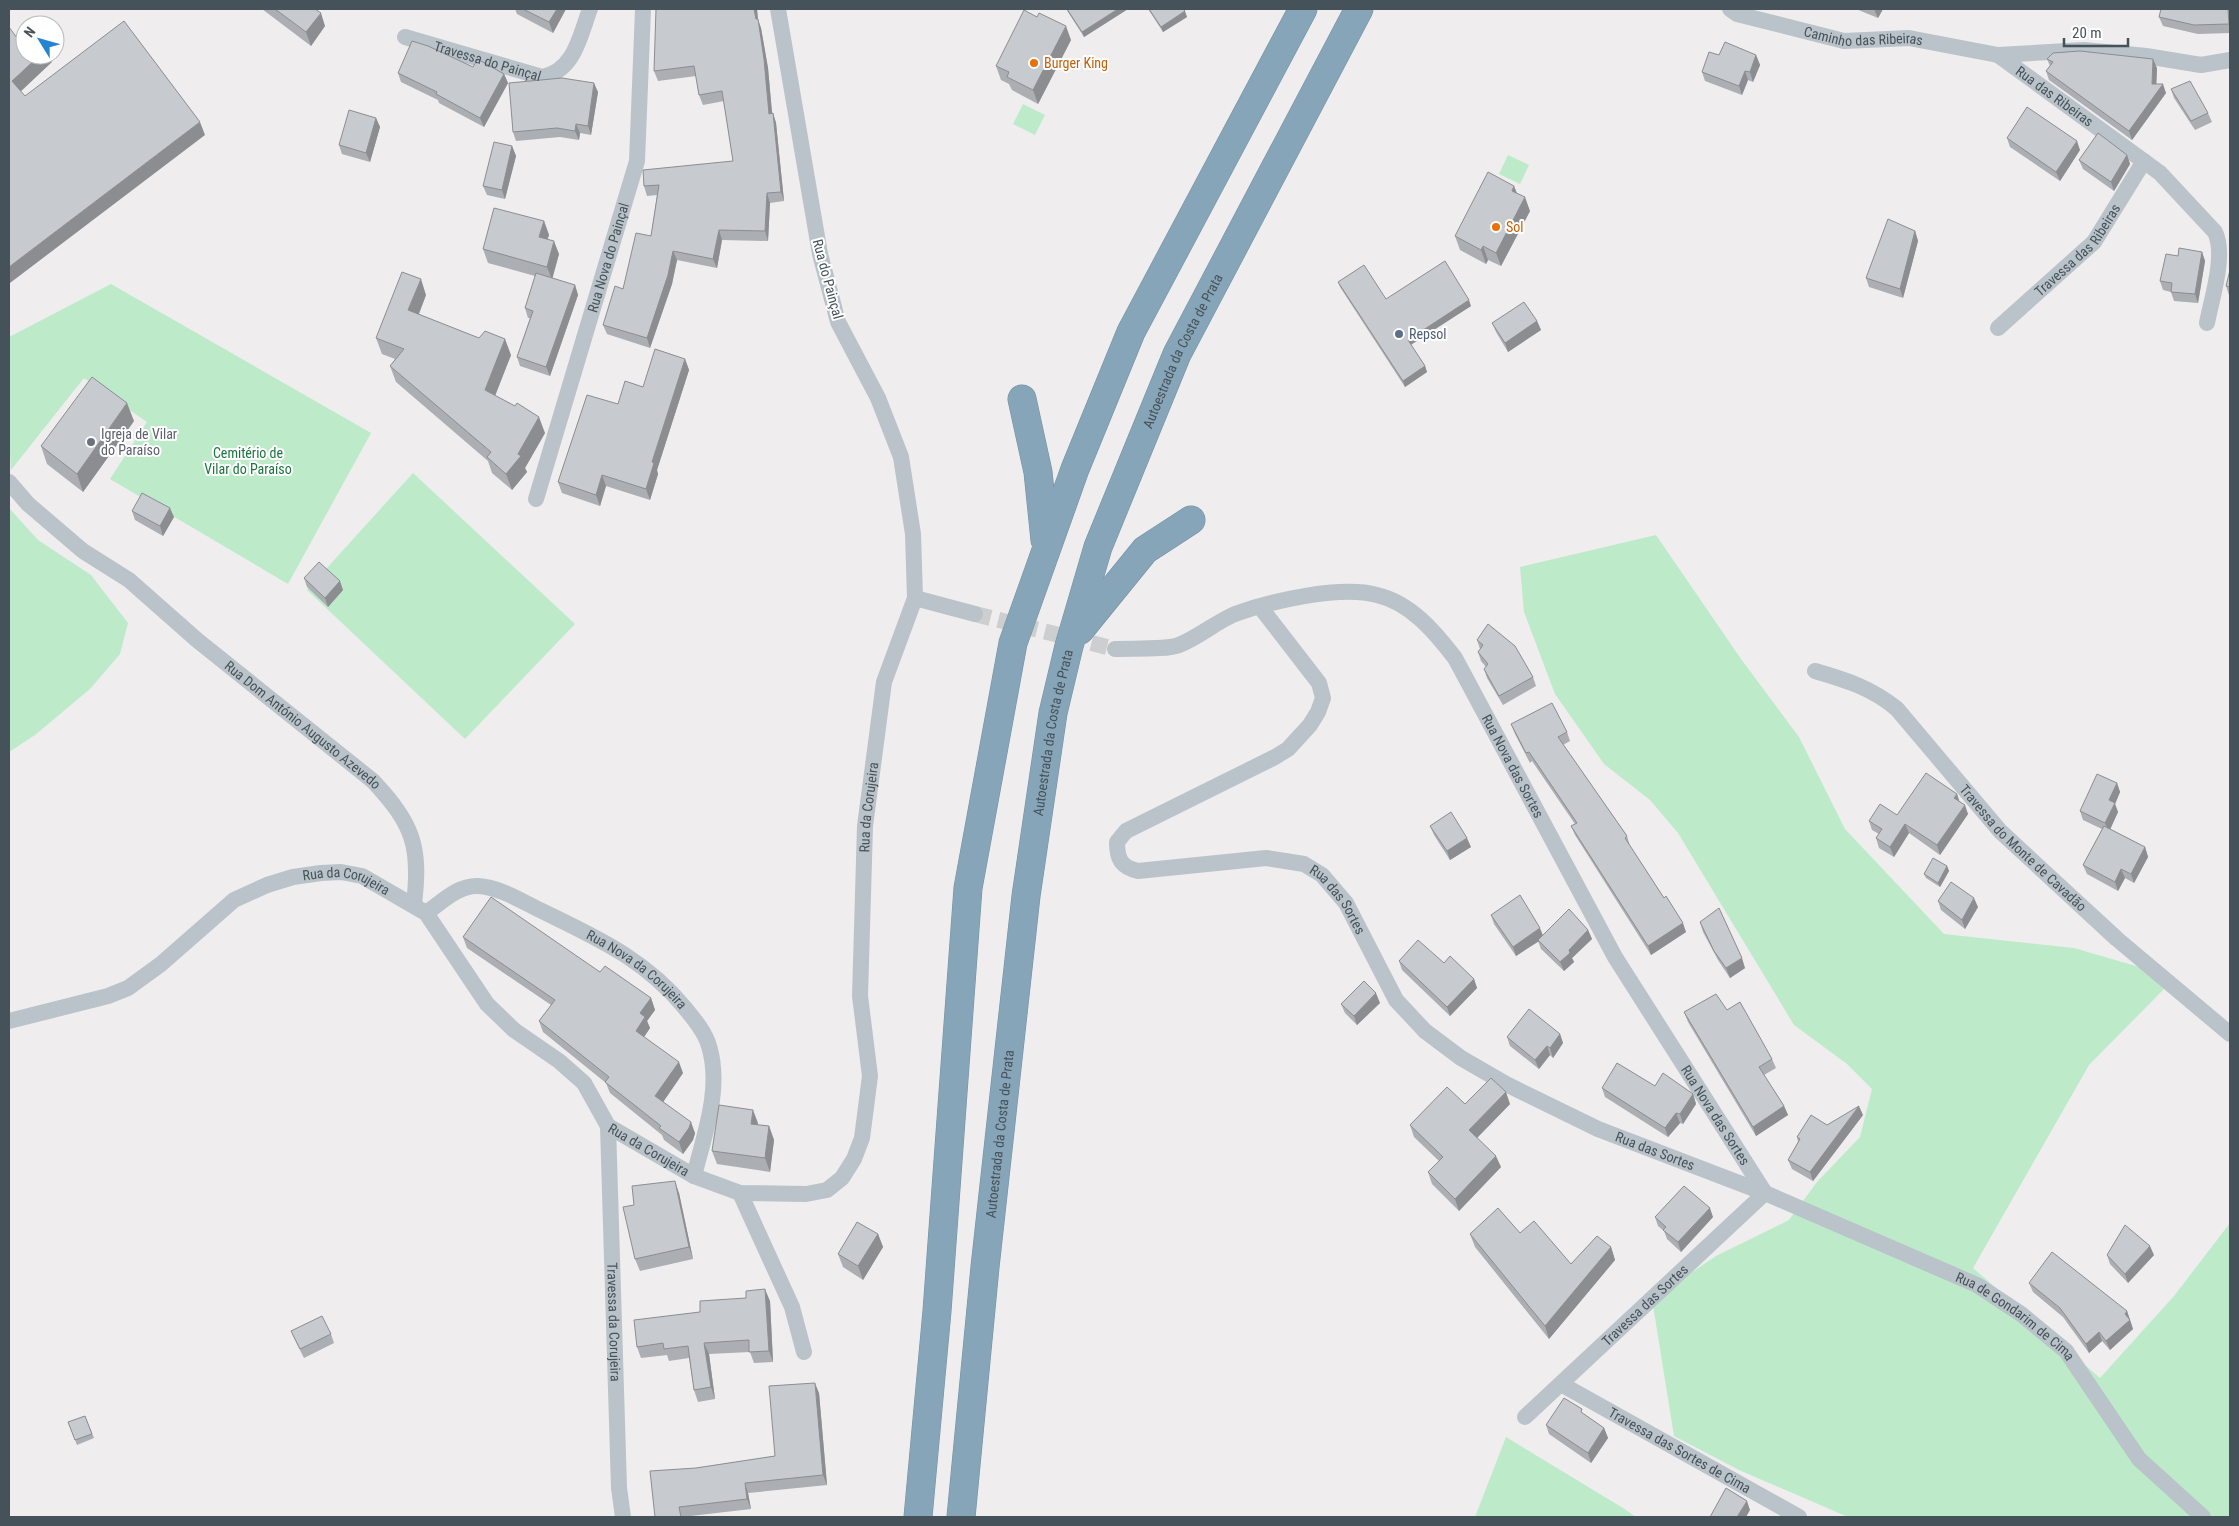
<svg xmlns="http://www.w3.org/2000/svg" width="2239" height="1526" viewBox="0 0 2239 1526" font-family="'Roboto Condensed',sans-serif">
	<rect width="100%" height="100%" fill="#efeded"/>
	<path fill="#bdebc9" d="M1023,104l22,11 -10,20 -22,-11z
		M1508,155l21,10 -9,19 -21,-10z
		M111,284l260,149 -83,151 -178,-105 37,-57 -63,-44 -73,92 -2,-37v-96z
		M413,473l162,151 -110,115 -158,-149z
		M9,508l29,32 53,35 37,48 -8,31 -30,35 -55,46 -26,17z
		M1656,535l85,124 58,78 46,92 99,105 130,14 96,28 -1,8 -80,81 -116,203 127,110 74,-82 56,-73v294h-382l-109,-47 -65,-34 -22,-137 64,-43 73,-36 28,-38 43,-45 12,-48 -25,-25 -53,-39 -116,-192 -28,-33 -46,-36 -49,-70 -31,-82 -4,-45z
		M1506,1437l117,71 13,9h-161z"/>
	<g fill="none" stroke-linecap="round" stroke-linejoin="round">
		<path stroke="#cdcecf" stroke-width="16" stroke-dasharray="16 8" stroke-linecap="butt" d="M975,614l140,35"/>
		<g stroke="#7290a4" stroke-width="29">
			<g id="motorway">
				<path d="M1022,399l16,73 7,68"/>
				<path d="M1080,630l65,-80 46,-30"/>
				<path d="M918,1517l19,-206 31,-423 45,-245 62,-174 56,-137 172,-323"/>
				<path id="s15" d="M961,1517l24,-250 41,-371 27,-183 16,-67 29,-99 79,-193 182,-345"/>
			</g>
		</g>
		<g stroke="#b9c3c9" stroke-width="16">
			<path id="s1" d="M1730,9l7,5 107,27 65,-3 89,17 86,-5 62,6 55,9 29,-5"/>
			<path id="s2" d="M405,37l137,40c33,-6 38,-42 48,-68"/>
			<path id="s3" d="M1998,55l162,118 55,59c11,23 -3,65 -8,91"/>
			<path id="s4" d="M1998,328l96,-86 50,-81"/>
			<path id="s5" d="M9,482l19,22 55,47 46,29 68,60 176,141c40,43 48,65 41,123"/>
			<path id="s6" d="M536,499l101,-338 6,-152"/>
			<path d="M915,598l60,16"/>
			<path id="s7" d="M1261,608l58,75 4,15 -5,14 -8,13 -22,24 -13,8 -149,74 -9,11c0,17 4,25 21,29l128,-13 38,6 18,11 24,28 50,97 29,31 36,27 45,26 92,45 167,64 212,92 44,29 45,37 73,108 64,58"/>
			<path id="s8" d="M1115,649c15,-1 52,1 64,-4 20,-8 37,-23 56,-31 36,-13 105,-29 142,-19 34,8 58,37 78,63l160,299 150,236"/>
			<path id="s9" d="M1815,671c31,9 57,17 82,38l103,122 117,108 113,95"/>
			<path id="s10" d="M426,913c16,-11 32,-28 52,-27 22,1 45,16 64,25 55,27 103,48 143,97 9,11 20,24 24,38 13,43 -5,89 -15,130"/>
			<path id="s11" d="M9,1021l99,-25 20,-8 33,-24 73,-64 33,-15 26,-8 28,-4 20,-1 21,4 64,37 61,91 27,26 45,31 25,22 24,43 86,50 46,17 66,1 21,-4 15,-12 12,-19 8,-21 8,-62 -10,-80 5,-170 19,-144 31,-84 -2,-64 -12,-77 -23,-59 -40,-76 -18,-68 -42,-245"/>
			<path id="s12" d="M608,1126l11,362 4,29"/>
			<path d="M740,1193l52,114 12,45"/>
			<path id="s13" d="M1561,1384l238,133"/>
			<path id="s14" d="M1525,1417l240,-224"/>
		</g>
		<use href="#motorway" stroke="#87a5b9" stroke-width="28"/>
	</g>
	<path fill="#abaeb2" d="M262,9h53l10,17 -14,20z
		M515,9h51l-13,24 -36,-19z
		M657,9h100l1,11 3,8 7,40 4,46 1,-1 3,10 8,78 -14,2 -2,38 -46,-1 -5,28 -40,-8 -5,24 -22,64 -43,-14 -4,-9 48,-89 6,-41 -10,1 -3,-10 89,-25 -9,-60 -21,4 -4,-10 -3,-19 -38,5 -4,-10z
		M1066,9h62l-44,28z
		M1148,9h35l4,8 -24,15z
		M1856,9h27l-5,9z
		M2230,9v24l-32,1 -35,-8 -4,-9z
		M1071,40l-33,64 -26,-14 -3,-6 -8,-4 -5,-14z
		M1719,55h37l4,10 -7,17 -5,-2 -6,15 -37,-14 -3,-9z
		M2047,59l110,9 -1,16 10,9 -34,47 -83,-60 -3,-9 4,-5z
		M473,67l31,7 4,9 -24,44 -45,-24 -1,-3 -37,-18 -3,-9z
		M2171,89l37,24 4,9 -17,8 -21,-32z
		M598,92l-7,43 -11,-2 -1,7 -19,-3 -44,4 -3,-9z
		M376,118l4,9 -10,35 -28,-8 -3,-9z
		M2007,138l73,12 -20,31 -50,-34z
		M512,146l4,10 -11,43 -18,-4 -4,-9z
		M2127,155l3,9 -16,27 -31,-22 -4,-9z
		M1514,186l3,7 13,18 -29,55 -13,-6 -2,4 -26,-14 -5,-14z
		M544,221l5,14 -2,4 12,15 -7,24 23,7 3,10 -28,81 -30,-10 -3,-9 13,-39h-2l-3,-10 10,-32 -47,-13 -5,-14z
		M1915,231l3,10 -15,57 -34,-11 -3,-9z
		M2202,252l3,9 -7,42 -24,-2 -3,-9 -8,-2 -3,-9 18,-25z
		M1338,282l48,17 85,7 -60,39 14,21 2,6 -22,15 -65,-100z
		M2226,286l4,1v8h-1z
		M426,295l-7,19 92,41 -16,41 50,37 -20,35 2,4 -15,18 -20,-17 -4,-12 -92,-79 -6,-16 5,-7 -13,-5 -6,-16z
		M1537,321l4,9 -33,22 -12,-20 -4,-9z
		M685,359l4,11 -32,100 1,4 -8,26 -44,-14 -6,20 -38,-13 -4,-11 60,-78 25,-17z
		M134,421l-51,71 -36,-28 -6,-18z
		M132,511l42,6 -11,19 -28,-16z
		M304,578l39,12 -15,17 -21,-20z
		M1477,640l56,37 3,9 -33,19 -16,-27 -3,-9 2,-2 -5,-6 -3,-9 2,-3z
		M1511,724l56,8 3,9 -7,4 64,91 3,10 56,86 -35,23 -76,-120 -4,-9 4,-2 -43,-63 -2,2 -15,-29z
		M2117,783l3,9 -5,12 3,8 -8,17 35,18 3,10 -14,26 -9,-5 -7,13 -31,-17 -4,-9 19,-36 -19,-9 -3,-9z
		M1957,794l2,7 9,13 -28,41 -31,-22 -15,24 -15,-9 -3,-10 3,-4 -7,-4 -3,-9 28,-6z
		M1430,826l41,21 -21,13 -16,-25z
		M1947,866l2,5 -9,16 -14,-9 -2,-4z
		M1938,901l40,6 -13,22 -24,-19z
		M1491,915l52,20 45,-5 4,9 -20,19 2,4 -10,9 -23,-22 -3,-8 -22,15 -22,-32z
		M1700,922l45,46 -15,10 -12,-18 -15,-28z
		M463,937l137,35 51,26 4,12 -8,11 3,7 -6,9 39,36 -20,29 32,31 -2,7 -10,14 -19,-14 -2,-5 -52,-42 -4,-10 -63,-51 -4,-11 12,-16 -84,-57z
		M1399,961l45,2 30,16 3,9 -27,28 -48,-46z
		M1380,1003l-23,22 -12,-12 -4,-9z
		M1727,1010l45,49 4,9 -12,7 20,31 4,9 -32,21 -68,-114 -4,-10z
		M1560,1034l3,9 -10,15 -3,-3 -11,14 -29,-23 -3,-9z
		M1655,1086l38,8 3,10 -13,20 -3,-1 -12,14 -63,-40 -3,-9z
		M1465,1104h45l-33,34 24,29 -42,44 -27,-27 -4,-12 11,-11 -25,-24 -4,-12z
		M1863,1115l-50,66 -21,-12 -4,-9 10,-18 -1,-5 30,-12z
		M758,1123v2l11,1 5,14 -4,32 -53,-8 -5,-13z
		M679,1193l14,66 -53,12 -5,-12 -1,-54z
		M1655,1217h58l-32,35 -14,-13 -3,-8 -6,-5z
		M1520,1233l51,31 40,-17 4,13 -66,79 -74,-92 -5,-13z
		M878,1234l5,13 -20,33 -20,-13 -5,-13z
		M2107,1255h47l-26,28 -18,-19z
		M2029,1283l98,28 6,18 -23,21 -8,-9 -13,12 -26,-36 -30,-25z
		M770,1301l3,61 -19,1 -4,-11 -41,2 6,45 -17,3 -4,-12 -5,-32 -20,3 -2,-6 -26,3 -4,-11 63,-35z
		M291,1331l40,3 3,9 -30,15 -9,-18z
		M819,1393l8,92 -79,8 3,16 -69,8h-27l41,-49 79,-12z
		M1584,1414l20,14 4,10 -17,25 -42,-29 -3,-9z
		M85,1416l9,22 -17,7 -9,-23z"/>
	<path fill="#8b8d91" d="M557,9h9l-13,24 -4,-11z
		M754,9h3l1,11 3,8 7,40 5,55 -4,-9z
		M1118,9h10l-44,28 -2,-5z
		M1874,9h9l-5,9z
		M2228,9h2v19l-1,-4z
		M1185,11l2,6 -24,15 -2,-5z
		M321,13l4,13 -14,20 -5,-14z
		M1066,26l5,14 -33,64 -5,-14z
		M40,55h9l3,7 -35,33 -5,-14z
		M1756,55l4,10 -7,17 -3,-10z
		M2153,59l4,9 -1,25 7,-9 3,9 -34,47 -3,-9 23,-47z
		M1745,71l3,9 -6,15 -3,-9z
		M504,74l4,9 -24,44 -4,-9z
		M594,83l4,9 -7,43 -3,-9z
		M773,113l3,10 8,78 -3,-9z
		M376,118l4,9 -10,35 -4,-9z
		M200,122l5,13 -195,148 -1,-3v-13z
		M576,124l4,9 -1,7 -4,-9z
		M2077,141l3,9 -20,31 -4,-9z
		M512,146l4,10 -11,43 -3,-9z
		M2127,155l3,9 -16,27 -3,-9z
		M1514,186l5,14 -7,-9z
		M767,193l3,10 -2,38 -3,-10z
		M1525,197l5,14 -29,55 -5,-13z
		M544,221l5,14 -5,16 -5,-14z
		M719,230l3,10 -5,28 -4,-9z
		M1915,231l3,10 -15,57 -3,-9z
		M554,241l5,13 -7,26 -5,-13z
		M1483,246l5,14 -2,4 -5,-14z
		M673,251l4,9 -5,24 -22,64 -3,-10z
		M2202,252l3,9 -7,42 -3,-9z
		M421,279l5,16 -12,31 -6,-16z
		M575,285l3,10 -28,81 -4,-9z
		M1469,300l2,6 -61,39 -2,-5z
		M1537,321l4,9 -33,22 -3,-9z
		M505,339l6,16 -20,51 -6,-16z
		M685,359l4,11 -32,100 1,4 -8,26 -4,-11 6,-27z
		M1425,366l2,6 -22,15 -2,-6z
		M127,403l7,18 -51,71 -6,-18z
		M539,417l6,16 -20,35 2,4 -15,18 -6,-16z
		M602,475l4,11 -6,20 -4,-11z
		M170,508l4,9 -11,19 -3,-10z
		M340,581l3,9 -15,17 -3,-9z
		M2117,783l3,9 -5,12 3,8 -9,20 -4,-9 4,-23z
		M1957,794l3,9 -6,-5z
		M1965,805l3,9 -28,41 -3,-10z
		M1905,824l4,9 -15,24 -4,-10z
		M1467,838l4,9 -21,13 -3,-9z
		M2145,847l3,10 -14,26 -3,-9z
		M1947,866l2,5 -9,16 -2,-4z
		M2121,869l4,9 -7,13 -3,-9z
		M1974,898l4,9 -13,22 -3,-9z
		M1683,923l3,9 -35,23 -3,-9z
		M1540,928l4,10 -28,18 -3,-9z
		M1588,930l4,9 -20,19 2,4 -10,9 -4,-9 9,-12z
		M1742,958l3,10 -15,10 -4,-10z
		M1474,979l3,9 -27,28 -3,-9z
		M1376,993l4,10 -23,22 -3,-9z
		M651,998l4,12 -8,11 3,7 -10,15 -4,-12 4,-18z
		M1560,1034l3,9 -10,15 -3,-10z
		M1547,1046l3,9 -11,14 -4,-9z
		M679,1062l4,11 -24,35 -4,-12z
		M1506,1092l4,12 -36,37 -5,-11z
		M1693,1094l3,10 -13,20 -3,-10z
		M1784,1106l4,9 -32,21 -3,-9z
		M1859,1106l4,9 -50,66 -3,-9z
		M753,1110l5,13 -2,15 -5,-14z
		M1676,1113l4,10 -12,14 -3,-9z
		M691,1122l4,11 -2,7 -10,14 -4,-12z
		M769,1126l5,14 -4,32 -5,-14z
		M1496,1156l5,11 -42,44 -4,-12z
		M675,1181l4,12 14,66 -4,-12z
		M1710,1208l3,9 -32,35 -3,-10z
		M878,1234l5,13 -20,33 -5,-14z
		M2150,1246l4,9 -26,28 -3,-9z
		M1611,1247l4,13 -66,79 -4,-13z
		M765,1289l5,12 3,61 -4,-11z
		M2127,1311l6,18 -23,21 -4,-9z
		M2099,1332l3,9 -13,12 -3,-9z
		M704,1343l5,11 6,45 -4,-12z
		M815,1383l4,10 8,92 -4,-10z
		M1604,1428l4,10 -17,25 -3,-10z
		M745,1483l3,10 3,16 -4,-10z
		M1747,1501l3,9 -4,7h-9z"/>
	<path fill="#c7cacf" stroke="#8b8d91" d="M275,9h40l6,4 -15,19z
		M523,9h34l-8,13z
		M656,9h98l2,10h2l6,40 5,55 4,-1 8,79 -14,1 -2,38 -46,-1 -6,29 -40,-8 -5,24 -21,63 -44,-13 12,-39 8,3 13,-56 15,3 8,-51 -15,1 -1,-16 90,-9 -11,-70 -23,4 -5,-29 -40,5z
		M1067,9h51l-36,23z
		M1149,9h34l2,2 -24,16z
		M2161,9h67l1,15 -35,1 -35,-8z
		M1024,10l13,7 2,-4 27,13 -33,64 -26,-13 2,-5 -13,-6z
		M124,21l76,101 -191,145v-240l14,19 2,-1v10h15l-28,26 13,15z
		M412,41l16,5 45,21 4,-7 4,1 23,13 -24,44 -44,-24 1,-2 -39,-19z
		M1725,42l31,13 -6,17 -5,-1 -6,15 -37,-14 7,-20 10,3z
		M2080,51l73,8 -1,25h11l-34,47 -83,-60 7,-9 -6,-3 6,-6z
		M562,78l32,5 -6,43 -12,-2 -1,7 -18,-3 -44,4 -4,-49z
		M2190,81l18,32 -17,8 -20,-32z
		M2027,107l50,34 -21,31 -49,-34z
		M349,110l27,8 -10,35 -27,-8z
		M2098,133l29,22 -16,27 -32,-22z
		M494,142l18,4 -10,44 -19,-4z
		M1488,172l26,14 -2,5 13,6 -29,56 -13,-7 -2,4 -26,-14z
		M494,208l50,13 -5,16 15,4 -7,26 -64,-18z
		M1888,219l27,12 -15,58 -34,-11z
		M2179,248l23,4 -7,42 -24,-2 1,-9 -12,-2 6,-27 12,2z
		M1445,261l24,39 -61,40 17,26 -22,15 -65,-99 26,-17 22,34z
		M2230,270v17l-4,-1z
		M402,272l19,7 -13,31 71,28 6,-7 20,8 -20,51 30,16 2,-3 22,14 -21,37 3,2 -15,18 -19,-17 4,-5 -101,-86 14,-17 -28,-11z
		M536,273l39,12 -29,82 -29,-10 16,-46 -8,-3z
		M1524,302l13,19 -32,22 -13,-20z
		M655,349l30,10 -33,103 2,1 -8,26 -44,-14 -6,20 -38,-13 29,-87 31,9 7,-23 18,6z
		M92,377l35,26 -50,71 -36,-28z
		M142,493l28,15 -10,18 -28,-15z
		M319,562l21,19 -15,17 -21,-20z
		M1488,624l27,22 18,31 -34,19 -15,-27 4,-5 -10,-12 5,-7 -6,-5z
		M1552,703l15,29 -9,5 69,99 -2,2 39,60 2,-2 17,27 -35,23 -77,-120 6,-3 -48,-71 -3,1 -15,-29z
		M1926,773l31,21 -3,4 11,7 -28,40 -32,-21 -15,23 -14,-9 6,-9 -13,-8 11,-17 17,11z
		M2097,774l20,9 -8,17 6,3 -10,20 -25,-12z
		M1451,812l16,26 -20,13 -17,-25z
		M2104,826l41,21 -14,27 -10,-5 -6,13 -32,-17z
		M1933,858l14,8 -9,17 -14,-9z
		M1951,882l23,16 -12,22 -24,-19z
		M1520,895l20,33 -27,19 -22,-32z
		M491,897l109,75 5,-6 46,32 -11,15 5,4 -9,14 43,31 -24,34 36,26 -2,6 -10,14 -20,-14 2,-2 -56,-44 4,-5 -70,-56 16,-21 -92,-63z
		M1719,908l23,50 -16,10 -12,-17 -14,-29z
		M1569,909l19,21 -19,20 1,3 -10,9 -22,-22z
		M1418,940l26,23 6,-7 24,23 -27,28 -48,-46z
		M1364,981l12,12 -22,23 -13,-12z
		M1716,994l11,16 13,-8 32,57 -13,8 25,39 -31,21 -69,-115z
		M1529,1009l31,25 -10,14 -3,-2 -12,14 -28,-23z
		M1617,1063l38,23 8,-13 30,21 -13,20 -4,-1 -11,15 -63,-40z
		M1491,1078l15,14 -37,38 27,26 -41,43 -27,-27 15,-15 -33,-32 37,-38 18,17z
		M719,1105l34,5 -2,14 18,2 -4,32 -53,-7z
		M1859,1106l-49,66 -22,-12 12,-21 -3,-2 14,-22 16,10z
		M675,1181l14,66 -54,12 -12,-52 11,-2 -2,-19z
		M1684,1186l26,22 -32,34 -15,-12 3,-3 -11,-10z
		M1498,1208l22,25 14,-12 37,43 26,-28 14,11 -66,79 -75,-92z
		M857,1222l21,12 -20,32 -20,-12z
		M2125,1225l25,21 -25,28 -18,-19z
		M2052,1252l75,59 -2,3 5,6 -24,21 -7,-9 -13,12 -26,-36 -31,-25z
		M765,1289l4,62 -20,1v-12l-45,3 7,44 -17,3 -6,-44 -24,3 -1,-6 -26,4 -3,-27 66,-8v-11l46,-3v-7z
		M322,1316l9,18 -31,15 -9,-18z
		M815,1383l8,92 -78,8 2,16 -68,8 2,10h-26l-5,-46 46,-3 79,-12 -6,-70z
		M1564,1398l18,11 -1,3 23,16 -16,25 -42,-28z
		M85,1416l7,18 -17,6 -7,-18z
		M1726,1488l21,13 -10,16h-27z"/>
	<g fill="#e8710a" stroke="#fff" stroke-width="2">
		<circle cx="1034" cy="63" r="5"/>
		<circle cx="1496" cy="227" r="5"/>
	</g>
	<circle fill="#5c6f8a" stroke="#fff" stroke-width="2" cx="1399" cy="334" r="5"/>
	<circle fill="#6b7280" stroke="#fff" stroke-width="2" cx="91" cy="442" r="5"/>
	<g text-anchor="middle" stroke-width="4" stroke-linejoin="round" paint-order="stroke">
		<g font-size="14" fill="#465259" stroke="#fff">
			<text dy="5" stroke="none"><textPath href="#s1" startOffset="138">Caminho das Ribeiras</textPath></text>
			<text dy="5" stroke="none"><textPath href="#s2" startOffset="86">Travessa do Painçal</textPath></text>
			<text dy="5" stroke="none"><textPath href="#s3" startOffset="70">Rua das Ribeiras</textPath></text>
			<text dy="5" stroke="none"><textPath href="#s4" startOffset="112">Travessa das Ribeiras</textPath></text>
			<text dy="5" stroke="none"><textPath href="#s6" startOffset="252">Rua Nova do Painçal</textPath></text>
			<text transform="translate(828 279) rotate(75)" y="5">Rua do Painçal</text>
			<text dy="5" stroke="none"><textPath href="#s15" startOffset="1195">Autoestrada da Costa de Prata</textPath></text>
			<text dy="5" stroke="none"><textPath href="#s5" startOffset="382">Rua Dom António Augusto Azevedo</textPath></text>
			<text dy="5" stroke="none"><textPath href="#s15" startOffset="790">Autoestrada da Costa de Prata</textPath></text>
			<text dy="5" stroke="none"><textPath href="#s8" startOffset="498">Rua Nova das Sortes</textPath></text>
			<text dy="5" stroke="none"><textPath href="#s11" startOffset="1385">Rua da Corujeira</textPath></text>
			<text dy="5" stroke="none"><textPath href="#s9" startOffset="279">Travessa do Monte de Cavadão</textPath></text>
			<text dy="5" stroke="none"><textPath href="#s11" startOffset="380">Rua da Corujeira</textPath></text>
			<text dy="5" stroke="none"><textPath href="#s7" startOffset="626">Rua das Sortes</textPath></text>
			<text dy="5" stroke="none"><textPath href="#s10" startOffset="241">Rua Nova da Corujeira</textPath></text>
			<text dy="5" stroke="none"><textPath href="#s8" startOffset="902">Rua Nova das Sortes</textPath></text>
			<text dy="5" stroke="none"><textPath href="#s15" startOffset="385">Autoestrada da Costa de Prata</textPath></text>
			<text dy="5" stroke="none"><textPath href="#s11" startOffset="800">Rua da Corujeira</textPath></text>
			<text dy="5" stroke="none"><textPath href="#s7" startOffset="1046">Rua das Sortes</textPath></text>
			<text dy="5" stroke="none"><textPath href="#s14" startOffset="164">Travessa das Sortes</textPath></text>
			<text dy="5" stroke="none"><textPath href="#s7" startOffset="1444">Rua de Gondarim de Cima</textPath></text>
			<text dy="5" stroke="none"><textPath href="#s12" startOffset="196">Travessa da Corujeira</textPath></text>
			<text dy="5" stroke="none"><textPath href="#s13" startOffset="136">Travessa das Sortes de Cima</textPath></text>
		</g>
		<g font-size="14" fill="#c56008" stroke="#fff" text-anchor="start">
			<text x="1044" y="68">Burger King</text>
			<text x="1506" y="232">Sol</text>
		</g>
		<g font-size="14" fill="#4e5e75" stroke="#fff" text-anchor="start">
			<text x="1409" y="339">Repsol</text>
		</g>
		<g font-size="14" fill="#5b616d" stroke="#fff" text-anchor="start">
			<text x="101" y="439">Igreja de Vilar<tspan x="101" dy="16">do Paraíso</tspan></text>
		</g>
		<g font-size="14" fill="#1c743e" stroke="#fff">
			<text x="248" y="458">Cemitério de<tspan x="248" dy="16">Vilar do Paraíso</tspan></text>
		</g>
	</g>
	<rect width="2239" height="1526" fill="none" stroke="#465259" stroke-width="20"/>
	<g transform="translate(40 40) rotate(307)"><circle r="24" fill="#ffffff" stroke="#b5babd"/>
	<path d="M0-4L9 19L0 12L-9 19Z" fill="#2584d1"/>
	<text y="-8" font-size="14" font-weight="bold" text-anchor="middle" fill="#465259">N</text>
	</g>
	<path d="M2064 38v8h64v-8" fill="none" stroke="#465259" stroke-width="2.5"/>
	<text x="2072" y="38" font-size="15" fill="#465259" stroke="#ffffff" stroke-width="4" paint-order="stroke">20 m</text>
</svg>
